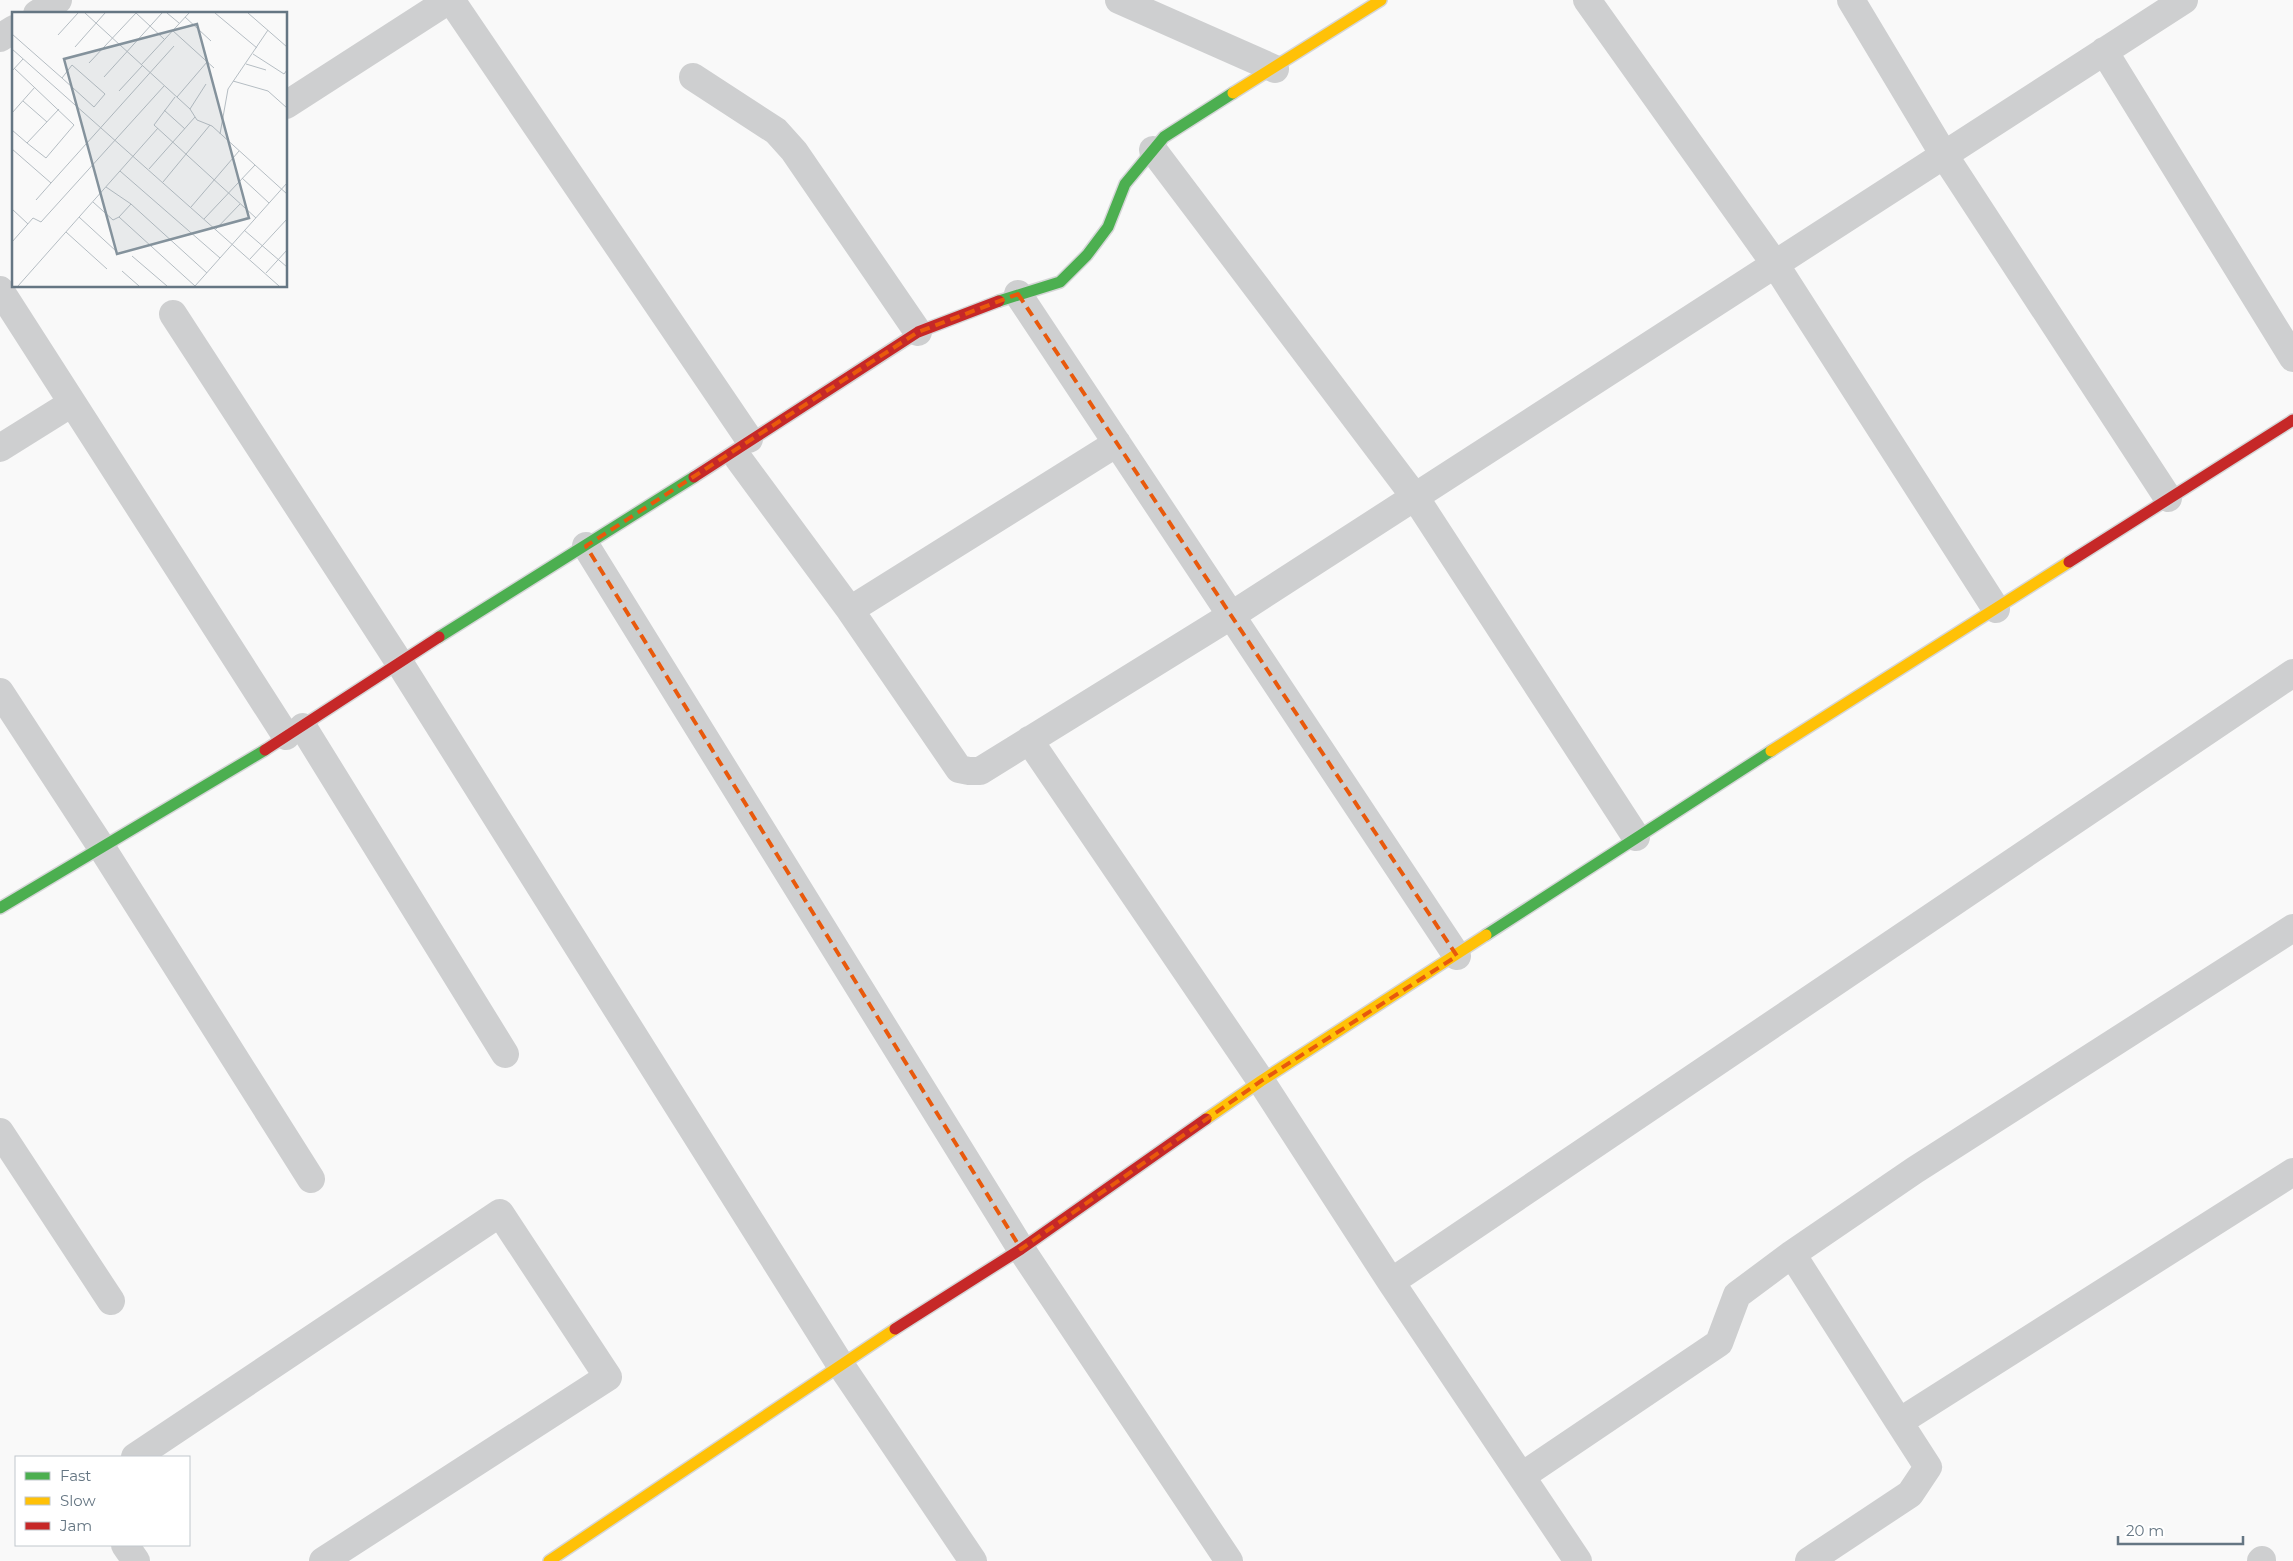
<svg xmlns="http://www.w3.org/2000/svg" width="2293" height="1561" viewBox="0 0 2293 1561" font-family="Montserrat,sans-serif">
	<rect width="100%" height="100%" fill="#f9f9f9"/>
	<g fill="none" stroke-linecap="round" stroke-linejoin="round">
		<g stroke="#d5d6d7" stroke-width="14">
			<path id="fast" d="M999,301l61,-19 27,-27 21,-28 17,-43 39,-47 69,-44
				M439,637l255,-160
				M0,908l265,-158
				M1486,935l285,-184"/>
		</g>
		<g stroke="#d5d6d7" stroke-width="14">
			<path id="slow" d="M1233,93l148,-93
				M1771,751l298,-189
				M1206,1119l55,-38 225,-146
				M549,1561l346,-232"/>
		</g>
		<g stroke="#d5d6d7" stroke-width="14">
			<path id="jam" d="M694,477l224,-145 81,-31
				M2069,562l224,-142
				M265,750l174,-113
				M895,1329l126,-80 185,-130"/>
		</g>
		<path stroke="#cecfd0" stroke-width="28" d="M451,0l298,439
			M1119,0l156,69
			M1587,0l188,264 221,345
			M1851,0l93,155 224,343
			M37,14l21,-14
			M0,38l14,-9
			M2104,51l189,307
			M693,77l83,54 18,20 124,181
			M286,105l163,-105
			M1153,150l262,347 221,340
			M0,290l286,446
			M1018,294l439,662
			M173,314l226,348 441,702 133,197
			M0,448l72,-45
			M738,458l112,152 109,159 10,2h11l252,-156 952,-615
			M586,546l435,703 208,312
			M850,610l267,-167
			M0,692l102,156 209,331
			M303,727l202,327
			M1029,740l232,341 130,201 187,279
			M0,1132l111,169
			M1792,1254l107,168
			M1391,1282l902,-609
			M135,1457l365,-244 108,164 -285,184
			M1522,1476l197,-133 18,-48 55,-41 123,-84 378,-242
			M125,1545l11,16
			M1809,1561l101,-67 18,-27 -29,-45 394,-250
			M2261,1561l1,-1"/>
		<use href="#fast" stroke="#4caf50" stroke-width="11"/>
		<use href="#slow" stroke="#ffc107" stroke-width="11"/>
		<use href="#jam" stroke="#c62828" stroke-width="11"/>
	</g>
	<path fill="none" stroke="#e8590c" stroke-width="4" stroke-dasharray="10 6" stroke-linejoin="round" d="M1018,294l439,662 -196,125 -240,168 -435,-703 332,-214z"/>
	<g transform="translate(12 12)">
		<rect width="275" height="275" fill="#f9f9f9"/>
		<path fill="none" stroke="#b5bdc3" stroke-width="1" d="M73,1l105,96 7,11 15,6 75,68M124,1l28,26M155,1l12,10M203,1l42,35M236,1l39,34M173,5l26,24M160,18l42,38M0,22l50,44 10,-13 33,29 -11,13 -32,-29M46,23l20,-22M63,35l30,-34M0,37l267,237M241,42l31,20 3,-4M77,51l47,-50M234,52l20,6M129,53l48,-52M2,56l60,57 -28,33 -19,-15M0,59l11,-12M92,65l58,-64M221,69l35,10 19,17M107,79l23,-25M163,85l-21,28 102,93M165,85l30,-35M11,89l24,21M178,97l16,-25M152,98l21,19M0,101l23,-26M0,118l15,13 32,-34M208,122l8,-45 40,-59M0,137l39,34 123,-137M137,157l46,-52M108,159l100,87M230,166l27,25M151,170l47,-57M94,175l25,17 76,69M24,188l15,-17M81,190l20,18 6,-3 76,69M179,195l48,-56M0,197l16,15M67,205l37,34M107,205l12,-13M192,207l51,-54M203,218l25,-26M232,218l43,37M54,220l41,37M0,230l21,-24 8,4 123,-136M120,244l35,30M238,247l37,-40M110,259l17,15M254,261l21,-23M6,274l140,-158M183,274l92,-103"/>
		<path fill="#84929c" fill-opacity="0.15" stroke="#84929c" stroke-width="2.5" d="M185,12l52,194 -132,36 -53,-195z"/>
		<rect width="275" height="275" fill="none" stroke="#657683" stroke-width="2.5"/>
	</g>
	<rect x="15" y="1456" width="175" height="90" fill="#ffffff" stroke="#c1c8cd"/>
	<rect x="25" y="1472" width="25" height="8" fill="#4caf50" stroke="#c1c8cd"/>
	<text x="60" y="1481" font-size="15" fill="#657683">Fast</text>
	<rect x="25" y="1497" width="25" height="8" fill="#ffc107" stroke="#c1c8cd"/>
	<text x="60" y="1506" font-size="15" fill="#657683">Slow</text>
	<rect x="25" y="1522" width="25" height="8" fill="#c62828" stroke="#c1c8cd"/>
	<text x="60" y="1531" font-size="15" fill="#657683">Jam</text>
	<path d="M2118 1536v8h125v-8" fill="none" stroke="#657683" stroke-width="2.5"/>
	<text x="2126" y="1536" font-size="15" fill="#657683" stroke="#ffffff" stroke-width="4" paint-order="stroke">20 m</text>
</svg>
